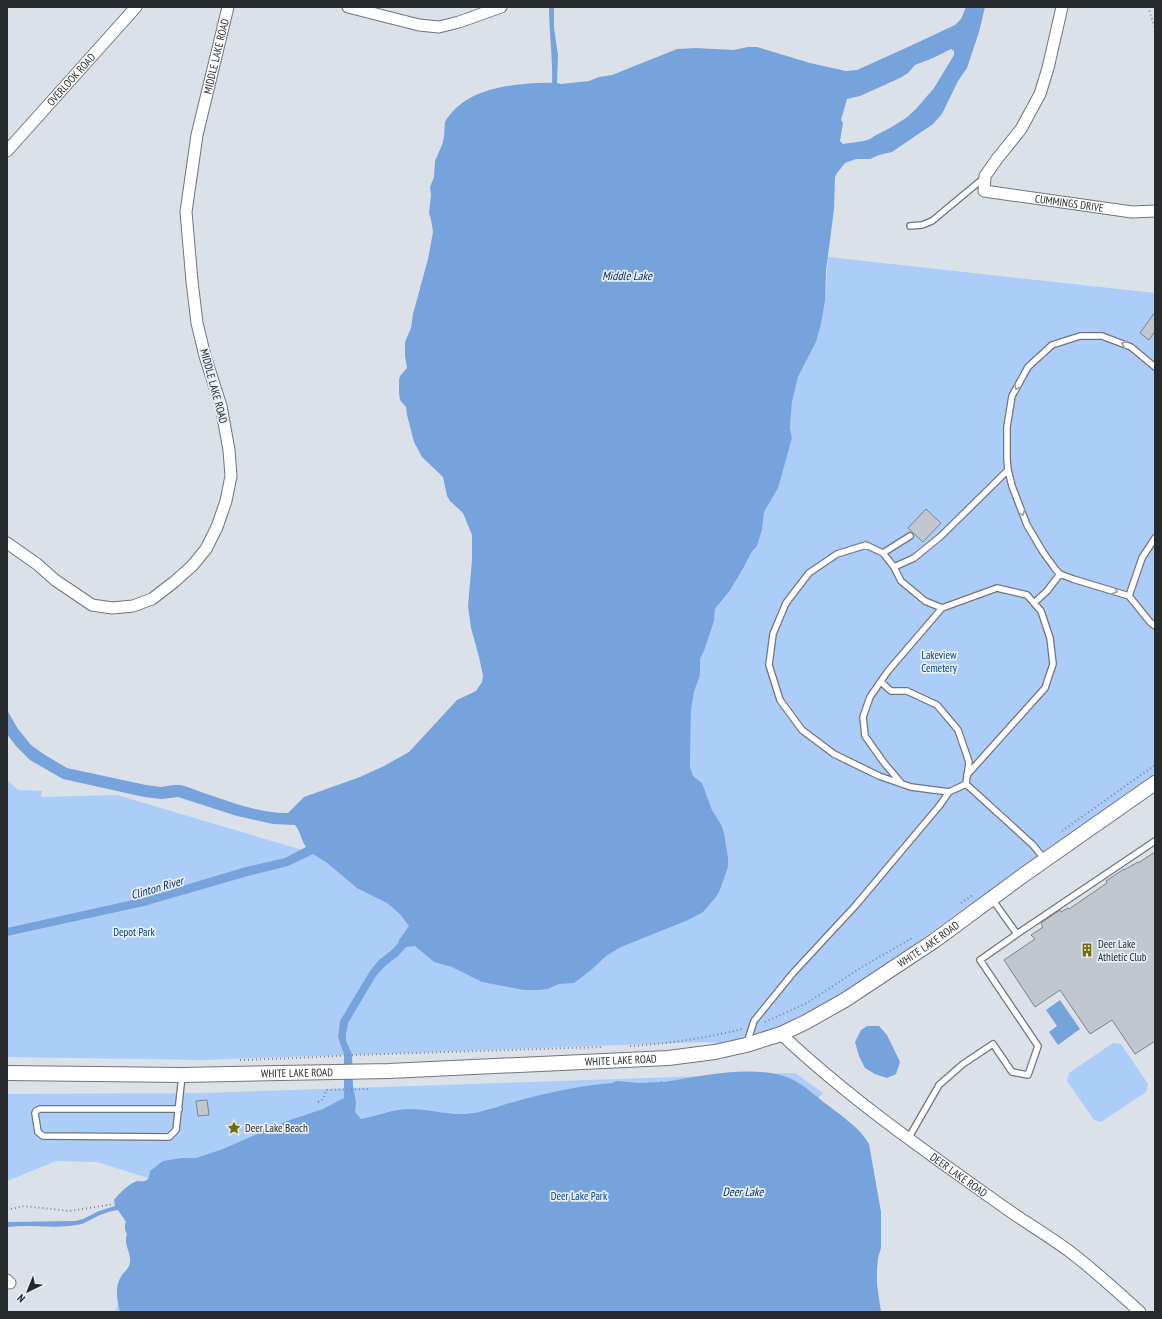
<svg xmlns="http://www.w3.org/2000/svg" width="1162" height="1319" viewBox="0 0 1162 1319" font-family="'PT Sans Narrow',sans-serif">
	<rect width="100%" height="100%" fill="#dbe1e9"/>
	<path fill="#abcdf8" d="M828,257l327,36v482l-128,89 -166,118 -49,31 -48,21 -36,10 -23,-2 -502,18 -196,-3v-277l11,10 24,1 -1,6 76,-2 182,54 389,71 32,-30 8,-23v-10l-4,-24 -2,-7 -10,-16 -10,-27 -9,-7 -3,-9 1,-57 3,-18 6,-17v-16l4,-8 10,-30 1,-12 11,-12 18,-30 7,-14 6,-7 5,-16 2,-18 4,-7 22,-60 2,-7 -2,-10 2,-26 6,-25 18,-35 5,-18 4,-23z
		M1113,1043l8,1 27,40 -2,8 -45,30 -7,-2 -27,-39 2,-8z
		M795,1073l28,20 -191,219h-517l18,-52 34,-76 -70,-22 -41,-1 -49,20v-87l196,-1z"/>
	<path fill="#77a3dc" fill-rule="evenodd" d="M549,7h5v21l4,27 -1,28 4,1 28,-3 10,-4 13,-2 65,-26 19,-1 37,2 15,-3h9l53,16 36,8 11,-1 51,-23 47,-22 6,-6 5,-12h19l-6,25 -12,36 -9,13 -16,33 -9,10 -41,28 -13,3 -9,4h-14l-11,4 -8,10 -2,4 -1,32 -8,62 -1,30 -4,23 -5,18 -18,35 -6,25 -2,26 2,10 -14,50 -14,24 -2,18 -5,16 -6,7 -7,14 -15,25 -14,17 -1,12 -10,30 -4,8v16l-6,17 -3,18 -1,57 3,9 9,7 10,27 10,16 2,7 4,24v10l-8,23 -4,7 -13,15 -15,8 -67,27 -15,9 -15,14 -17,13 -15,1 -12,5 -8,1h-15l-42,-8 -30,-15 -18,-5 -19,-16 -9,1 -8,9 -13,10 -9,10 -28,47 -2,11v7l6,13 1,31 3,18 -1,9 6,7c16,-3 32,-10 48,-10 19,0 38,6 57,5 18,-1 34,-9 51,-13 30,-8 65,-16 96,-18l3,-2 23,2 21,-1 1,-1 3,1c37,-6 90,-18 125,-4 15,6 27,19 40,28 14,11 31,22 40,38l12,68v36l-3,10 -1,12v14l4,28h-761c-3,-13 -6,-25 2,-37 3,-4 8,-8 8,-13 1,-10 -7,-18 -3,-28 -2,-2 -3,-10 -1,-12l-8,-12c-8,1 -17,4 -24,8 -6,3 -10,6 -17,7 -23,4 -46,-1 -69,2l-1,-5 68,-1 8,-2 16,-8 16,-5 -1,-6c6,-7 14,-16 23,-19 3,0 7,1 10,-1 2,-2 3,-6 3,-9l13,-10 18,-3h15l27,-9 61,-27 39,-13 21,-11v-44l-6,-17 2,-16 30,-50 9,-11 13,-10 7,-8v-2l10,-14 -9,-12 -13,-11 -30,-15 -31,-26 -13,-8 -25,12 -40,10 -104,30 -137,30v-8l135,-30 104,-31 39,-9 21,-11c-5,-7 -5,-15 -11,-22l-22,-1 -36,-8 -59,-19 -16,2 -18,-2 -81,-18 -33,-19 -14,-14 -9,-12v-24l11,19 13,16 14,10 22,13 79,17 15,2 13,-2h7c32,10 73,29 107,28l16,-16 56,-20 24,-11 25,-14 48,-52 19,-9 6,-9 1,-6 -4,-19 -8,-29 -3,-22 4,-46v-25l-9,-22 -13,-12 -3,-5 -4,-19 -21,-20 -8,-15 -7,-27 -1,-8 -6,-7 -1,-7v-13l1,-4 7,-8 -2,-12v-14l6,-14 2,-14 15,-55 5,-27 -2,-12 -2,-7 2,-18 -1,-8 4,-10 1,-16 7,-16 2,-8 1,-15c15,-25 42,-33 69,-37 13,-1 25,-3 38,-2 1,-25 -3,-50 -3,-76zM951,49l3,2v4l-20,33 -18,21 -10,9 -16,10 -14,7 -6,4 -6,2 -21,3 -3,-3 3,-18 -2,-3 6,-21 13,-3 40,-18 8,-5 7,-8 18,-7z
		M1060,1000l20,29 -22,16 -9,-13 8,-6 -11,-16z
		M867,1026h12l8,9 13,27 -4,12 -9,4 -12,-4 -10,-6 -6,-12 -4,-14 6,-12z"/>
	<path fill="#c1c7ce" stroke="#7d838a" d="M1155,312v19l-6,9 -9,-7z
		M926,509l15,14 -18,19 -15,-14z
		M1155,852v189l-20,13 -23,-34 -22,14 -30,-44 -25,17 -31,-47 31,-21 -4,-4 12,-8 -2,-4 19,-13 1,2 7,-4 1,1 38,-26 -1,-2 18,-12v1l14,-8v1z
		M207,1100l2,15 -11,1 -2,-15z"/>
	<g fill="none" stroke-linecap="round" stroke-linejoin="round">
		<g stroke="#70757c" stroke-width="8">
			<path id="service" d="M910,226l12,-1 10,-4 53,-44
				M1155,367l-24,-20 -29,-11h-22l-28,9 -24,22 -16,29 -5,31v32l1,11 4,16 15,39 16,27 13,18 4,4 13,5 56,17 21,26 5,4
				M883,553l27,-17
				M894,567l20,-9 27,-22 67,-66
				M1129,596l13,-38 13,-20
				M1034,603l13,-12 13,-17
				M881,682l10,9h16l30,14 21,25 11,32 -3,22
				M902,784l-17,-20 -20,-28 -2,-19 7,-20 18,-26 54,-63
				M966,784l-17,8 -38,-5 -32,-11 -45,-22 -32,-24 -22,-30 -11,-35 4,-31 13,-31 23,-30 28,-19 29,-9 17,8 11,14 7,14 24,20 17,7 55,-20 30,7 14,16 9,27 3,26 -8,24 -78,87
				M966,784l67,61 12,15
				M992,899l25,35 138,-93
				M747,1043l7,-22 39,-48 63,-68 84,-100 9,-13
				M179,1109h-139l-4,2 -1,2 3,19 5,4 126,1 7,-7 6,-54
				M908,1139l31,-54 24,-21 30,-20 19,28 16,3 10,-29 -58,-86 37,-26"/>
		</g>
		<g stroke="#70757c" stroke-width="13">
			<g id="minor">
				<path d="M348,7l71,18 20,2 20,-5 42,-15"/>
				<path id="s1" d="M1062,7l-14,61 -8,26 -19,35 -24,30 -12,17 -1,15 148,21 23,-1"/>
				<path id="s2" d="M7,151l129,-144"/>
				<path id="s3" d="M7,543l30,21 18,16 37,25 20,3 21,-2 19,-7 22,-17 18,-16 14,-17 11,-22 9,-26 5,-25 -2,-26 -8,-44 -16,-50 -8,-33 -5,-42 -6,-69 11,-77 31,-128"/>
				<path id="s4" d="M781,1034c71,67 151,122 230,178 19,13 39,25 58,39 25,19 48,40 71,61"/>
				<path d="M7,1280l3,3"/>
			</g>
		</g>
		<g stroke="#70757c" stroke-width="16">
			<g id="tertiary">
				<path id="s5" d="M7,1073l175,2 207,-4 279,-13 47,-6 31,-7 35,-11 25,-12 39,-22 89,-59 91,-67 130,-91"/>
			</g>
		</g>
		<path stroke="#7f8489" stroke-width="2" stroke-dasharray="1 3" stroke-linecap="butt" d="M1148,7l7,21
			M1062,831l93,-66
			M961,903l13,-9
			M765,1022l42,-19 55,-36 52,-30
			M630,1046c38,-2 75,-8 112,-17
			M240,1060l56,-2 59,-3 246,-8
			M318,1102c7,-3 6,-6 8,-12l42,-1
			M7,1208l5,1 12,-3 46,5 44,-7"/>
		<use href="#service" stroke="#fff" stroke-width="5.5"/>
		<use href="#minor" stroke="#fff" stroke-width="11"/>
		<use href="#tertiary" stroke="#fff" stroke-width="14"/>
	</g>
	<defs><path id="oneway-chevron" d="M-2-3.5L2.5 0L-2 3.5" fill="none" stroke-width="1.6" stroke-linecap="round" stroke-linejoin="round"/></defs>
	<g stroke="#9e9fa0">
		<use href="#oneway-chevron" transform="translate(1124 344) rotate(-160)"/>
		<use href="#oneway-chevron" transform="translate(1017 387) rotate(118)"/>
		<use href="#oneway-chevron" transform="translate(1022 513) rotate(70)"/>
		<use href="#oneway-chevron" transform="translate(1115 591) rotate(18)"/>
	</g>
	<defs>
		<g id="building-bare" transform="scale(1.08)"><path d="M-4-6H4V6H1V3H-1V6H-4ZM-2.5-4.3h1.7v1.8h-1.7ZM.8-4.3h1.7v1.8H.8ZM-2.5-1h1.7V.8h-1.7ZM.8-1h1.7V.8H.8Z" fill="#736c07" stroke="#e8eef6" stroke-width="2.5" paint-order="stroke"/></g>
		<g id="sight-bare" transform="scale(1.08)"><path d="M0-6L1.8-2.2L6-1.7L2.9 1.2L3.7 5.4L0 3.3L-3.7 5.4L-2.9 1.2L-6-1.7L-1.8-2.2Z" fill="#736c07" stroke="#e8eef6" stroke-width="2.5" paint-order="stroke"/></g>
	</defs>
	<g fill-rule="evenodd">
		<use href="#building-bare" x="1087" y="950"/>
		<use href="#sight-bare" x="234" y="1128"/>
	</g>
	<g text-anchor="middle" stroke-width="3.5" stroke-linejoin="round" paint-order="stroke">
		<g font-size="11" fill="#272a2d" stroke="#e8eef6">
			<text dy="4" stroke="none"><textPath href="#s3" startOffset="746">MIDDLE LAKE ROAD</textPath></text>
			<text dy="4" stroke="none"><textPath href="#s2" startOffset="96">OVERLOOK ROAD</textPath></text>
			<text dy="4" stroke="none"><textPath href="#s1" startOffset="290">CUMMINGS DRIVE</textPath></text>
			<text transform="translate(214 386) rotate(75)" y="4">MIDDLE LAKE ROAD</text>
			<text dy="4" stroke="none"><textPath href="#s5" startOffset="950">WHITE LAKE ROAD</textPath></text>
			<text dy="4" stroke="none"><textPath href="#s5" startOffset="614">WHITE LAKE ROAD</textPath></text>
			<text dy="4" stroke="none"><textPath href="#s5" startOffset="290">WHITE LAKE ROAD</textPath></text>
			<text dy="4" stroke="none"><textPath href="#s4" startOffset="227">DEER LAKE ROAD</textPath></text>
		</g>
		<g font-size="11" fill="#014284" stroke="#e8eef6">
			<text x="939" y="659">Lakeview<tspan x="939" dy="13">Cemetery</tspan></text>
			<text x="134" y="936">Depot Park</text>
			<text x="579" y="1200">Deer Lake Park</text>
		</g>
		<g font-size="11" fill="#272a2d" stroke="#e8eef6" text-anchor="start">
			<text x="1098" y="948">Deer Lake<tspan x="1098" dy="13">Athletic Club</tspan></text>
			<text x="245" y="1132">Deer Lake Beach</text>
		</g>
		<g font-size="12" font-style="italic" fill="#073567" stroke="#e8eef6">
			<text x="627" y="280">Middle Lake</text>
			<text transform="translate(157 888) rotate(-16)" y="4">Clinton River</text>
			<text x="743" y="1196">Deer Lake</text>
		</g>
	</g>
	<rect width="1162" height="1319" fill="none" stroke="#272a2d" stroke-width="16"/>
	<g transform="translate(28 1291) rotate(223)" stroke="#e8eef6" stroke-width="3" paint-order="stroke">
	<path d="M0-3L7 15L0 10L-7 15Z" fill="#272a2d"/>
	<text y="-6" font-size="11" font-weight="bold" text-anchor="middle" fill="#272a2d">N</text>
	</g>
</svg>
